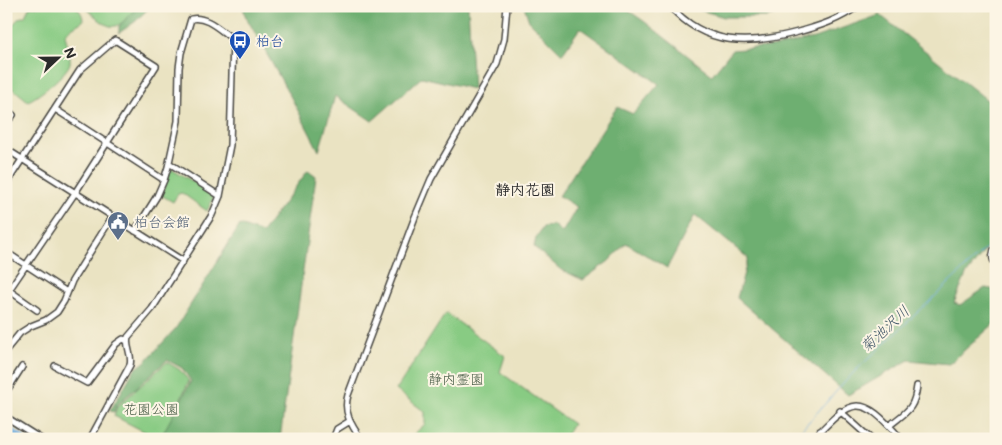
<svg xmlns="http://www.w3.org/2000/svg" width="1002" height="445" viewBox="0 0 1002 445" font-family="Mali,'Klee One',sans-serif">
	<rect width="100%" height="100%" fill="#fcf5e5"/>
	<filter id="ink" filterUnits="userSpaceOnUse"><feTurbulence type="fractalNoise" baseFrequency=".02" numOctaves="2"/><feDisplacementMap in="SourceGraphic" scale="10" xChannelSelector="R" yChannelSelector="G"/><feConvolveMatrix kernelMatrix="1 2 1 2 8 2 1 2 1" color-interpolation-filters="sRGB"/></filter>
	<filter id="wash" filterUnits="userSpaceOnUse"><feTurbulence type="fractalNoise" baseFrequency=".0096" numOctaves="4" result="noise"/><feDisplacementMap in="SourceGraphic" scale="20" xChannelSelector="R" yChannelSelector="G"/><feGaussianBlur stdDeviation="1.12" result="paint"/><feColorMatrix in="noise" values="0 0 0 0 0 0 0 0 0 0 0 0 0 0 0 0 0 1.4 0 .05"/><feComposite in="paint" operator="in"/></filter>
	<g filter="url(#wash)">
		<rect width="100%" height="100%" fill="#eae3c2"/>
		<path fill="#88cb83" stroke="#5a7b57" d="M30,6h45c5,5 8,8 8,15l-13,8 -5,6c2,8 6,20 5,28 -2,10 -33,35 -42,38l-22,-18v-51l13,-14 6,-2z
			M84,6h53c-23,31 -28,23 -53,0z
			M171,168l44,27 -8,16 -25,-18 -4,1 -5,8 -12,-7z
			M446,313l59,43 -5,16 73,52 -9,15h-155l16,-15v-12l-29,-22z
			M167,362l13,8 9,11 -21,45 -9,13 -45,-23 3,-9z"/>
		<path fill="#6eaf71" stroke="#4c6d4e" d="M138,6h13l-15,15 -17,12v-7z
			M243,6h225l5,83 -51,-12 -50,44 -37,-25 -16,55 -26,-50 -48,-86z
			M524,6h98l23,16 67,53 20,-25 47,-4 35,-8 66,-23 116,92v129l-30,39 -12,28 6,2 25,-17 11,2v32l-47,42 -40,-4 -61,35 -111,-97 11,-40 -53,-43 -28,53 -41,-25 -17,18 -26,19 -23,-11 -26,-22 2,-9 7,-11 11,-2 8,8 15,-26 -18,-11 58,-89 16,7 26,-30 -79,-56 -18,26 -33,-33z
			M695,6h113l-40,11h-44l-27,-8z
			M308,170l8,6 -36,263h-120l31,-58 -9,-13 -15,-8 -51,46 -2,6 -4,-1 24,-41 12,-9 30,-33 64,-103 22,8z"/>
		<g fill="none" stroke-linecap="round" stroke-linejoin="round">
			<path stroke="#6ba9dd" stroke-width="1" d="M793,439l61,-67 142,-133"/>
			<path stroke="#6ba9dd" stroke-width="9" d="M6,429l15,10"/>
		</g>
	</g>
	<g filter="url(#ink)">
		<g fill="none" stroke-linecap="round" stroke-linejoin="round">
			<g stroke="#484742" stroke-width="8">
				<path id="minor" d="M670,6c36,41 80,39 128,26 22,-6 41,-12 60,-26
					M6,109l7,6 -7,8
					M55,109l109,71
					M6,149l177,112
					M169,163l51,33
					M6,184l74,-114 35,-30 41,26 -81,127 -66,97
					M996,246c-4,6 -5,13 0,18
					M6,252l61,40
					M7,289l30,21
					M6,350l14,-17 11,-7 15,-6 11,-8 7,-11 8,-20 40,-64
					M55,366l32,17 29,-39 7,-5 4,2
					M6,392l16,-25
					M840,411l31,28
					M6,417l35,22
					M889,426c18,-15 25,-16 28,-40
					M820,431l9,8
					M90,439l40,-74c3,-10 -5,-18 -2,-28l24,-28 60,-94 8,-19 10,-51 3,-106c-12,-8 -27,-24 -42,-20l-10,34 -2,15 -1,53 -10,46 -4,13 -7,16 -22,35
					M333,439l4,-10 13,-8
					M361,439c-10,-14 -18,-27 -13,-44l67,-178 16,-38 66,-115 7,-25 3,-33
					M813,439c40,-42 48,-46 88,0"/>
			</g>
			<use href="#minor" stroke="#fff" stroke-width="5"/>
		</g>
	</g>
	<defs>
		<g id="bus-pin" transform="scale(1.125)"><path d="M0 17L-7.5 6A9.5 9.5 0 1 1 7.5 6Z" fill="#1a4fb4" stroke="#fcf5e5"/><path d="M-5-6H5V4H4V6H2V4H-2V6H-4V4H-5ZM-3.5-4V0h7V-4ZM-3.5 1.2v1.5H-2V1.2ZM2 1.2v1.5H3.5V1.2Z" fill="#fff"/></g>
		<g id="civic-pin" transform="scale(1.125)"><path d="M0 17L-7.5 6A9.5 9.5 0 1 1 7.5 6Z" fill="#5c6f8a" stroke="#fcf5e5"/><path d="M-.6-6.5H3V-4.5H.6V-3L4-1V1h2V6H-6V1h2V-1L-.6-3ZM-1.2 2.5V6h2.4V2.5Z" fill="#fff"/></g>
	</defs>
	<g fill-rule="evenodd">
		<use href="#bus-pin" x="240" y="41"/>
		<use href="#civic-pin" x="118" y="222"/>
	</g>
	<g text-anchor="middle" stroke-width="4" stroke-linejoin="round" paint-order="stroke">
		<g font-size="14" fill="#164399" stroke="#fcf5e5" text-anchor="start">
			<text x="256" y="46">柏台</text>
		</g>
		<g font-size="14" fill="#4e5e75" stroke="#fcf5e5" text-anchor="start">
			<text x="134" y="227">柏台会館</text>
		</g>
		<g font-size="14" fill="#475b45" stroke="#fcf5e5">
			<text x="456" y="384">静内霊園</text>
			<text x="151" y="414">花園公園</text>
		</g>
		<g font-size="15" font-weight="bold" fill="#2b2b2b" stroke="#fcf5e5">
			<text x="525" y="195">静内花園</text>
		</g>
		<g font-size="15" font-style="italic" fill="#415769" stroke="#fcf5e5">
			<text transform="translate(885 329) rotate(-43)" y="5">菊池沢川</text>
		</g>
	</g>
	<rect width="1002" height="445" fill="none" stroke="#fcf5e5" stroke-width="25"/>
	<g transform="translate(58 58) rotate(68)" stroke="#fcf5e5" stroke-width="4" paint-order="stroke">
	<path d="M0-4L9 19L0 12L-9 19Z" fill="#2b2b2b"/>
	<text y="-8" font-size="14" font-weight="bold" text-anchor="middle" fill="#2b2b2b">N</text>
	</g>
</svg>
